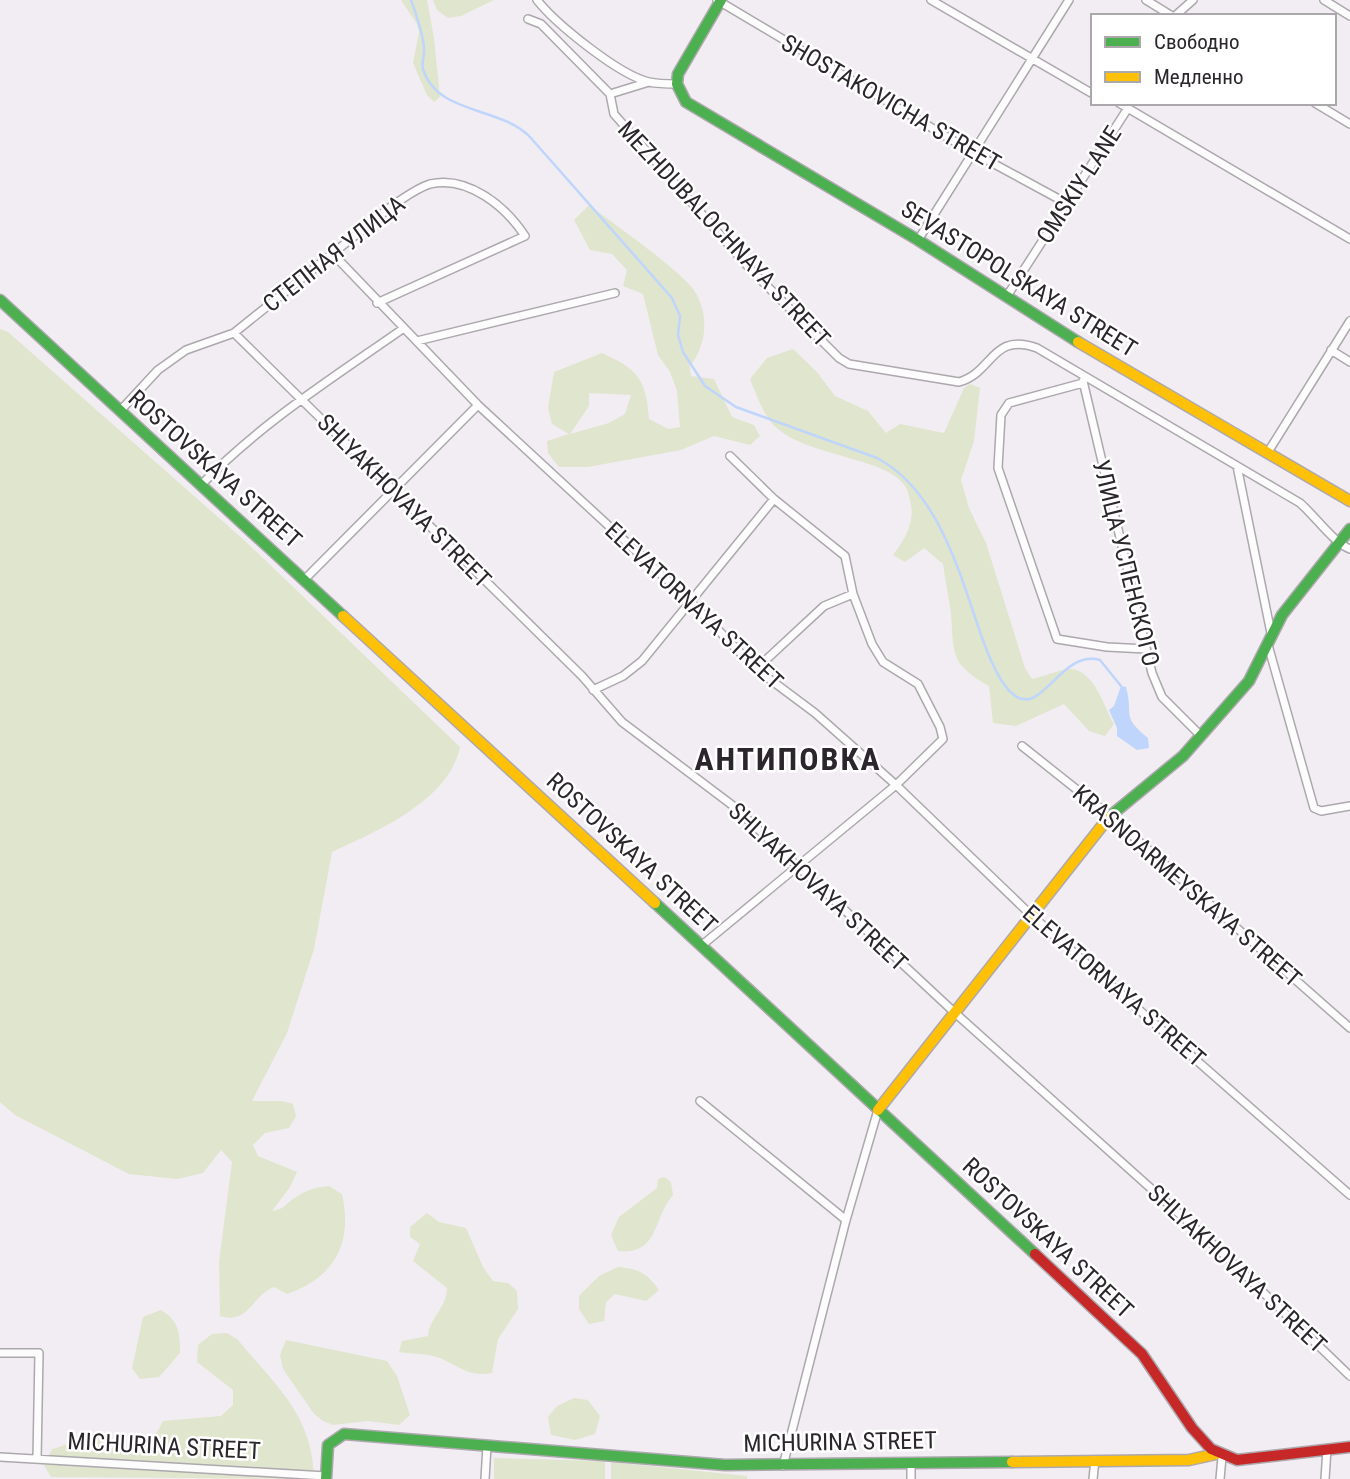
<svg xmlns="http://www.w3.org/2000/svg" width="1350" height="1479" viewBox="0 0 1350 1479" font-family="'Roboto Condensed',sans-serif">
	<rect width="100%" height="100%" fill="#f2edf3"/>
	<path fill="#e0e5cd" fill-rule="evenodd" d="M401,0h26l7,38 6,59 -6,5 -7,-7 -14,-32 6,-31 -2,-8z
		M433,0h61l-33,16 -13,2 -11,-8z
		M589,205c23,18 98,69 108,90 12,24 9,50 -7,71l1,10 23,3 18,38 22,8 6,11 -10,9 -36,-9 -33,14 -93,17h-29l-11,-14 -1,-12 22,-7 -17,-10 -4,-16 6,-36 48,-19c35,16 44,25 47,66l19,10 12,-2 -3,-36 -7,-19 -12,-17 -15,-61 -20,-8 4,-16 -15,-16 -22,-4 -16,-30zM589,393l42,2 -6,19 -16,9 -39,11 19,-28z
		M0,329l8,3 236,208 216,207c-11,54 -83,84 -128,105l-18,97 -27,84 -35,68h30l11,3 3,12 -7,12 -24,5 -12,12 5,11 39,16 -7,15 -18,24c12,-1 14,-8 24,-14 10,-7 21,-10 33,-11l13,8c11,49 -7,83 -55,100l-13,-7c-23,9 -25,38 -54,29l-1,-54 13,-100 -11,-12 -18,23 -26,6 -48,-5 -114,-59 -15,-13z
		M793,349l24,23 18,24 33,15 18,22 14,-9 44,9 20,-45 6,-4 10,4 -6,53 -13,39 8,28 17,35 39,125 7,11c11,-2 28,-10 38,-10 25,1 34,39 44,55l-9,12 -16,-5 -25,-27 -48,22 -23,-3 -4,-37c-39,-22 -35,-32 -38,-72 -2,-17 -6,-34 -8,-50l-19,-16 -19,14 -12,-7c12,-16 23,-34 17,-54 -1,-4 -2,-11 -5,-15 -16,-27 -94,-30 -126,-56 -15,-12 -22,-34 -29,-51l17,-21z
		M664,1177l7,5 2,13c-20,22 -13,60 -55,56l-7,-16 8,-18 38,-29 1,-9z
		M427,1213l12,9 27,6 17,39 10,14 15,2 9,8 1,18 -20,30 -6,34c-30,5 -38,-14 -64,-18 -9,-2 -19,-1 -29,-3l3,-11 26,-5c1,-18 18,-26 19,-48l-34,-27 7,-17 -10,-7v-10z
		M618,1267c21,2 29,6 41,23l-13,11 -31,-7 -9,8 -2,19 -15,3 -10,-15v-13l20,-20z
		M161,1310c18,11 19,23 19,43l-21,24 -19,2 -8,-11 11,-51z
		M227,1333l11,7c38,46 75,75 76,139l-263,-2 -7,-12 8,-16c17,-3 26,-14 44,-15l9,14 43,1 15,-28 58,-5 12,-11v-15l-36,-28 1,-17 14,-11z
		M286,1340l101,21 10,15 13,39 -11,10 -31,-4 -35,4 -10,-4 -9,-7 -31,-45 -3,-14z
		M574,1398l14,2 12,16 -5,18 -20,6 -24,-5 -3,-18 9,-11z
		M494,1458l111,3v18h-111z
		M611,1462l136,14v3h-136z"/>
	<path fill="#bfd5fb" d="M1121,686l5,1c8,29 -6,28 22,51l1,10 -12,2 -20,-14v-8l-8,-18 5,-4z"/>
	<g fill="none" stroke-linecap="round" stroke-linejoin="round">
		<path stroke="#bfd5fb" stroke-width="2.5" d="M411,0c5,14 12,33 13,48 1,7 -3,15 -1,21 14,46 77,37 107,68l142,161 8,18 -2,19 5,17 22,34 31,21 141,51c60,32 81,110 102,171 6,18 19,54 35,66 28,22 47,-46 86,-35l21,26"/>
		<g stroke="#aca8ad" stroke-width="10">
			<path id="street" d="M537,0c19,24 82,75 112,82 9,2 19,2 28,2
				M717,0l257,153 94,51
				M931,0l162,94
				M1146,0l26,16
				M1324,0l26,16
				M1175,16l18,-16
				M528,19l13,5 69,70
				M610,94l4,20 137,156 88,88 10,6 110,18c35,-10 32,-50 78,-34l263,155c15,13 34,40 50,46
				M610,94l39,-12
				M1119,103l231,136
				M1315,103l35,21
				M918,240l151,-240
				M333,254l145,151 212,196 66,68 59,44 81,72 135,130 319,280
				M1007,296l121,-188
				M234,333l348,343 40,46 110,83 222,207 260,233 136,131
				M417,341l198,-48
				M1331,350l19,12
				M1083,381l69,292 10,24 39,39
				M1083,383l-74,20 -8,12 -3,53 59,171 50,8 39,2
				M120,411l38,-41 28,-20 48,-17 159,-128c11,-7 24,-17 37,-21 38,-9 76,23 95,52l-148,67
				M1268,452l82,-131
				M1237,466l34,167
				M202,484c59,-61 132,-107 202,-156
				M305,579l173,-174
				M1268,645l46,163 7,3 29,-5
				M756,669l68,-63 29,-12
				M593,690l30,-14 19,-15 132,-162
				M1022,746l88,70 240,212
				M701,946l195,-161 47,-46 -3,-12 -22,-43 -35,-22 -11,-18 -19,-50 -8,-38 -71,-57 -44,-43
				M700,1101l146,119
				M0,1353h39l-2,106
				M0,1457l326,19
				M783,1466l63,-246 32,-110
				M485,1479l2,-33
				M911,1479v-16
				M1093,1479l2,-19
				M1220,1479l2,-22
				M1325,1479l2,-30"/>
		</g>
		<g stroke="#aca8ad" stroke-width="13">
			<path id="fast" d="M721,0l-43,74 -1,10 9,18 232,138 160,102
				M0,300l343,316
				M1109,817l74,-61 66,-75 33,-66 68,-86
				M655,903l380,351
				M326,1479l2,-34 16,-11 381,31 287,-3"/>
		</g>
		<g stroke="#aca8ad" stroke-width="13">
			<path id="slow" d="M1078,342l272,159
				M343,616l312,287
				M878,1110l231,-293
				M1012,1462l177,-2 27,-6"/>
		</g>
		<g stroke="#aca8ad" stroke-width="13">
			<path id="jam" d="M1035,1254l107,100 50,74 19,21 26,11 113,-13"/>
		</g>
		<use href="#street" stroke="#fdfcfd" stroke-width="7"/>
		<use href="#fast" stroke="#4caf50" stroke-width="10"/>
		<use href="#slow" stroke="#ffc107" stroke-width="10"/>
		<use href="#jam" stroke="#c62828" stroke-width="10"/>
	</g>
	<g text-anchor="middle" stroke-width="5" stroke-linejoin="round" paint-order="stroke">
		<g font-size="24" fill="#2a262b" stroke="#fff">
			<text transform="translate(891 103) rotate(30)" y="8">SHOSTAKOVICHA STREET</text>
			<text transform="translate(1079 185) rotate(-57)" y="8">OMSKIY LANE</text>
			<text transform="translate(724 234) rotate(47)" y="8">MEZHDUBALOCHNAYA STREET</text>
			<text transform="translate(334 254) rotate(-38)" y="8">СТЕПНАЯ УЛИЦА</text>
			<text transform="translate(1019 279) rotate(32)" y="8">SEVASTOPOLSKAYA STREET</text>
			<text transform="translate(215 469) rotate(42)" y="8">ROSTOVSKAYA STREET</text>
			<text transform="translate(404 501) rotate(45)" y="8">SHLYAKHOVAYA STREET</text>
			<text transform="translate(1126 563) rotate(76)" y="8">УЛИЦА УСПЕНСКОГО</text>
			<text transform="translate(694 606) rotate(43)" y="8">ELEVATORNAYA STREET</text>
			<text transform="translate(632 853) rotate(43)" y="8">ROSTOVSKAYA STREET</text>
			<text transform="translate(1187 886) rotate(41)" y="8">KRASNOARMEYSKAYA STREET</text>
			<text transform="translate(818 887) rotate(43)" y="8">SHLYAKHOVAYA STREET</text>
			<text transform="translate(1114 986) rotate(41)" y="8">ELEVATORNAYA STREET</text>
			<text transform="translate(1048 1238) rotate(43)" y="8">ROSTOVSKAYA STREET</text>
			<text transform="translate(1237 1269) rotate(43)" y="8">SHLYAKHOVAYA STREET</text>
			<text transform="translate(840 1442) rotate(-1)" y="8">MICHURINA STREET</text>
			<text transform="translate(164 1446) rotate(3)" y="8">MICHURINA STREET</text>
		</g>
		<g font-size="32" font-weight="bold" letter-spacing="2" fill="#2a262b" stroke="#fff">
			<text x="788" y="770">АНТИПОВКА</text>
		</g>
	</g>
	<rect x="1091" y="14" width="245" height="91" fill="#ffffff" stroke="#aaa8aa" stroke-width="2"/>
	<rect x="1105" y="37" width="35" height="10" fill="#4caf50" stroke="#aaa8aa" stroke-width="2"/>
	<text x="1154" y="49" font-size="21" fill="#2a262b">Свободно</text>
	<rect x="1105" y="72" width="35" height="10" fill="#ffc107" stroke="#aaa8aa" stroke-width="2"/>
	<text x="1154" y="84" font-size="21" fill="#2a262b">Медленно</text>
</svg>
